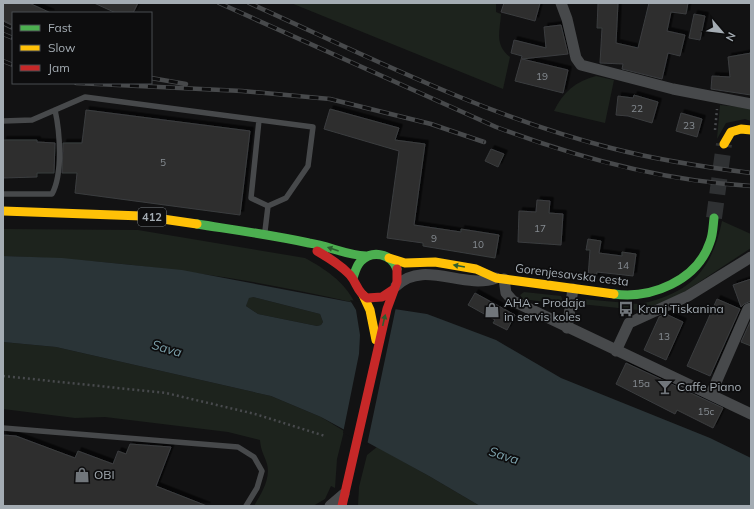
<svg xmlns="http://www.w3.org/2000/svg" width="754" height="509" viewBox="0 0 754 509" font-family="Mulish,sans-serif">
	<defs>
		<filter id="shadow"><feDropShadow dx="3.5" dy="-3.5" stdDeviation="0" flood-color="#0009"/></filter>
	</defs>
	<rect width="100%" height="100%" fill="#121213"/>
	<path fill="#1d231d" d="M291,3h205v9l5,2c-1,18 -7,30 9,43l-7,32z
		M596,76l18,4 -9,43 -51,-12c9,-19 22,-30 42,-35z
		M720,105l31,3v13l-6,-2 -19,4 -9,16z
		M722,221l29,13v14l-70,46 -38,16 1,-7c48,-11 68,-34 78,-82z
		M3,229l135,1 167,28c20,11 39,23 50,45 -115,-27 -233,-43 -352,-47z
		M524,292l37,4 2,5 -2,3 -38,-5 -3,-4z
		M249,297h4l67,17 3,8 -2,3 -4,1 -59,-12 -12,-8z
		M582,299l57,5 -1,6 -58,-6z
		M3,342l53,5 215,49 50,21 23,14 -7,28 -2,29 -4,-2 -6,13 -12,7h-59c7,-12 17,-27 13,-42 -3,-10 -6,-12 -7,-24l-32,-8 -123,-15 -30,1 -72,-9z
		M377,447l52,29 51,30h-122l1,-19 8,-32z"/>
	<path fill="#2a3437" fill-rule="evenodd" d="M3,256l59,2 120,12 173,33 72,11 69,26 65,38 149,60 41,20v48h-271l-51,-30 -108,-59 -50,-21 -215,-49 -53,-5zM253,297l67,17 3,8 -2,3 -4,1 -59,-12 -12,-8 3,-8z"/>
	<path fill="#121213" d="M350,300l46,7 -29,138 -24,-12 16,-79 1,-19 -4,-25z"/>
	<path fill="#2d2d2e" stroke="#3b3d3f" filter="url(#shadow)" d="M3,3h26l22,10h-38v12l-10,-5z
		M94,3h44l-5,10h-17z
		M504,3h36l-5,18 -34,-9z
		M598,3h20l-2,40 22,5 11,-45h39l-2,11 -15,-2 -4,19 18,4 -5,21 -12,-3 -6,26 -40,-10 1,-5 -23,-1 2,-35h-5z
		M694,14l11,2 -5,24 -11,-2z
		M561,25l7,29 -46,5 46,11 -5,23 -48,-12 7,-25 -11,-3 3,-13 32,8 -2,-21z
		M751,53v42l-40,-6 1,-13 18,1 -2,-20z
		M634,95l24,7 -6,21 -24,-7 -12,-1 2,-19 15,2z
		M330,109l69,19 -4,12 30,4 -11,81 47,7v-3l38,6 -4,23 -72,-12v-3l-36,-5 12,-87 -75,-22z
		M86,110l164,21 -10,84 -165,-22 2,-20h-15l1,-30h19z
		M681,113l21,6 -5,18 -21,-6z
		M3,140h34v2l18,1 -1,30h-17v4l-34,1z
		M491,149l13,5 -6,13 -13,-6z
		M537,200l13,1 -1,12 14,1 -2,31 -43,-3 1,-31 17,1z
		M588,239l13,2 -2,12 23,3v-4l14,2 -3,22 -36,-4 -1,7 -8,-1 2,-28h-4z
		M751,279v22l-7,3 -3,3 -8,-22z
		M475,293l40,22 -8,15 -14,-7 2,-3 -27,-15z
		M717,299l23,10 -30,67 -23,-10z
		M666,314l17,8 -17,38 -22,-10 15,-33z
		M751,320v26l-10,-4z
		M626,363l97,45 -10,20 -36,-18 -2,4 -59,-30z
		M3,435l13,1 59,22 3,-7 35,13 5,-13 8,3 4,-10 41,3 -15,39 51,20h-204z"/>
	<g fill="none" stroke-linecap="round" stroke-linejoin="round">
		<path stroke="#2f3133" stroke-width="16" stroke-dasharray="16 8" stroke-linecap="butt" d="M714,218l10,-74"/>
		<path stroke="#484a4d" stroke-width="2.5" stroke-dasharray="2 3" stroke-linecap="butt" d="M715,130l2,-21
			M3,376l163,17 89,21 70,22"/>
		<path stroke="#47494b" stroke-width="5.5" d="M3,121l29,-1 53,-23 228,30 -5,39 -22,32 -18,8 -17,-8 8,-78
			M3,194h49c11,-20 8,-62 3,-84
			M265,231l3,-25
			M3,428l235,19 16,10 8,14 -5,17 -11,18"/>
		<path stroke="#47494b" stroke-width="11" d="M561,3l6,16 9,39 5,7 92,24 78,15
			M504,279l2,14 7,8 238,113
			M396,286c28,-27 67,4 100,-8
			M567,328l6,-39
			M616,351l13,-28 59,-27 63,-39
			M711,394l37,-85 3,-1
			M330,506l14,-12"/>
		<path stroke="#4caf50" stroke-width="9" d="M197,224c38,6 75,11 112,19 20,3 37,12 57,13
			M353,278c2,-6 3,-12 8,-17 11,-11 30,-8 36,8
			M614,294c37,5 83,-13 96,-52 3,-7 3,-16 4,-24"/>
		<path stroke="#ffc107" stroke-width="9" d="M724,144l7,-12 10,-3 10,1
			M3,211l139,5 55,8
			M389,258l16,5 30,-1 41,7 20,9 118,16
			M363,295l7,15 6,30"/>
		<path stroke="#c62828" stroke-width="9" d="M317,251c12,7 24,14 33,24 7,8 7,17 17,23l15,-1 12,-8
			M342,506l45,-197 10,-27v-13"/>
		<g stroke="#47494b" stroke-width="4.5">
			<path id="rail" d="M219,3l277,124c82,31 166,54 255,59
				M249,3c118,53 236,113 362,145 46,12 93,19 140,25
				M3,23l10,5
				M3,34l10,4
				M3,61l10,4
				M151,78l35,6
				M76,83l166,8 88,8 101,25 53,18"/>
		</g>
		<use href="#rail" stroke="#0d0d0e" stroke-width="3" stroke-dasharray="9" stroke-linecap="butt"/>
	</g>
	<defs><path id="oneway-solid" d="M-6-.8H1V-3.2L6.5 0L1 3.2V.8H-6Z"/></defs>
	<g fill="#2c5e2f">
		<use href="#oneway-solid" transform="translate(333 249) rotate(-161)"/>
		<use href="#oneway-solid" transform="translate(459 266) rotate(-170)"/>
		<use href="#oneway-solid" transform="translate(384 320) rotate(-77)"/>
	</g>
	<defs>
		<g id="bus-bare" transform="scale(1.2)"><path d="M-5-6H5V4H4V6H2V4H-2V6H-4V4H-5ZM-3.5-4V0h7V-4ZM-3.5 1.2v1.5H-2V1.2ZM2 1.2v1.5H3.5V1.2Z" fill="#71767b" stroke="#0d0d0e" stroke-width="2.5" paint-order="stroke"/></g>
		<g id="shop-bare" transform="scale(1.2)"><path d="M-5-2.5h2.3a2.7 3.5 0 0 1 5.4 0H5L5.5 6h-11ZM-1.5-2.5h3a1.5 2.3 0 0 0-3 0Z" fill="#71767b" stroke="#0d0d0e" stroke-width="2.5" paint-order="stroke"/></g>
		<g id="bar-bare" transform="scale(1.2)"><path d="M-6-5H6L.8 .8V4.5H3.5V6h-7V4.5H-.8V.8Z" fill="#71767b" stroke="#0d0d0e" stroke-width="2.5" paint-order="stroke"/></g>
	</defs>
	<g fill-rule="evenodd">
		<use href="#bus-bare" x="626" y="309"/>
		<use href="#shop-bare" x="492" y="310"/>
		<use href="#bar-bare" x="665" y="387"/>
		<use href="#shop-bare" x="82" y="475"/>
	</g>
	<g text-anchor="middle" stroke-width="3.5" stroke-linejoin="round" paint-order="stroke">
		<g font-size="10" fill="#868c92">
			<text x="542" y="80">19</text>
			<text x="637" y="112">22</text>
			<text x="689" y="129">23</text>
			<text x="163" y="166">5</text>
			<text x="540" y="232">17</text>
			<text x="434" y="242">9</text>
			<text x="478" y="248">10</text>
			<text x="623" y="269">14</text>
			<text x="664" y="340">13</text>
			<text x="641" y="387">15a</text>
			<text x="706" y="415">15c</text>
		</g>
		<rect fill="#0d0d0e" stroke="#777c82" stroke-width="1" x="138" y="208" width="28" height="18" rx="3"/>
		<g font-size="11" font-weight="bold" fill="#a4acb3">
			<text x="152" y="221">412</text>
		</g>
		<g font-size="12" fill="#a4acb3" stroke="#0d0d0e">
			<text transform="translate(572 275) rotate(7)" y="4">Gorenjesavska cesta</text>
		</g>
		<g font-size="12" fill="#a4acb3" stroke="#0d0d0e" text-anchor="start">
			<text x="504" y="307">AHA - Prodaja<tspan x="504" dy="14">in servis koles</tspan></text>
			<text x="638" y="313">Kranj Tiskanina</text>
			<text x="677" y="391">Caffe Piano</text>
			<text x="94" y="479">OBI</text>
		</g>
		<g font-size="13" font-style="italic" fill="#7da2ac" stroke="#0d0d0e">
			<text transform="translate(167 348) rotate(16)" y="5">Sava</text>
			<text transform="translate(504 455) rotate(18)" y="5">Sava</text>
		</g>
	</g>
	<rect width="754" height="509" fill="none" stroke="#a4acb3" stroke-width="8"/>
	<rect x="12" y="12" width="140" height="72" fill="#0d0d0e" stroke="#494d50"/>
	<rect x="20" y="25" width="20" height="6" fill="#4caf50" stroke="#494d50"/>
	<text x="48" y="32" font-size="12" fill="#a4acb3">Fast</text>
	<rect x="20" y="45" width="20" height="6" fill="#ffc107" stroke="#494d50"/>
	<text x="48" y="52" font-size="12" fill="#a4acb3">Slow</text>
	<rect x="20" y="65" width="20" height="6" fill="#c62828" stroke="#494d50"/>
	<text x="48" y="72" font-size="12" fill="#a4acb3">Jam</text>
	<g transform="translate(722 32) rotate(118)" stroke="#0d0d0e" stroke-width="3" paint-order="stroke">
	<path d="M0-3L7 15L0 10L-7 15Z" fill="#a4acb3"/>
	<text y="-6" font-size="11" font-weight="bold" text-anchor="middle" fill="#a4acb3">N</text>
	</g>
</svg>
